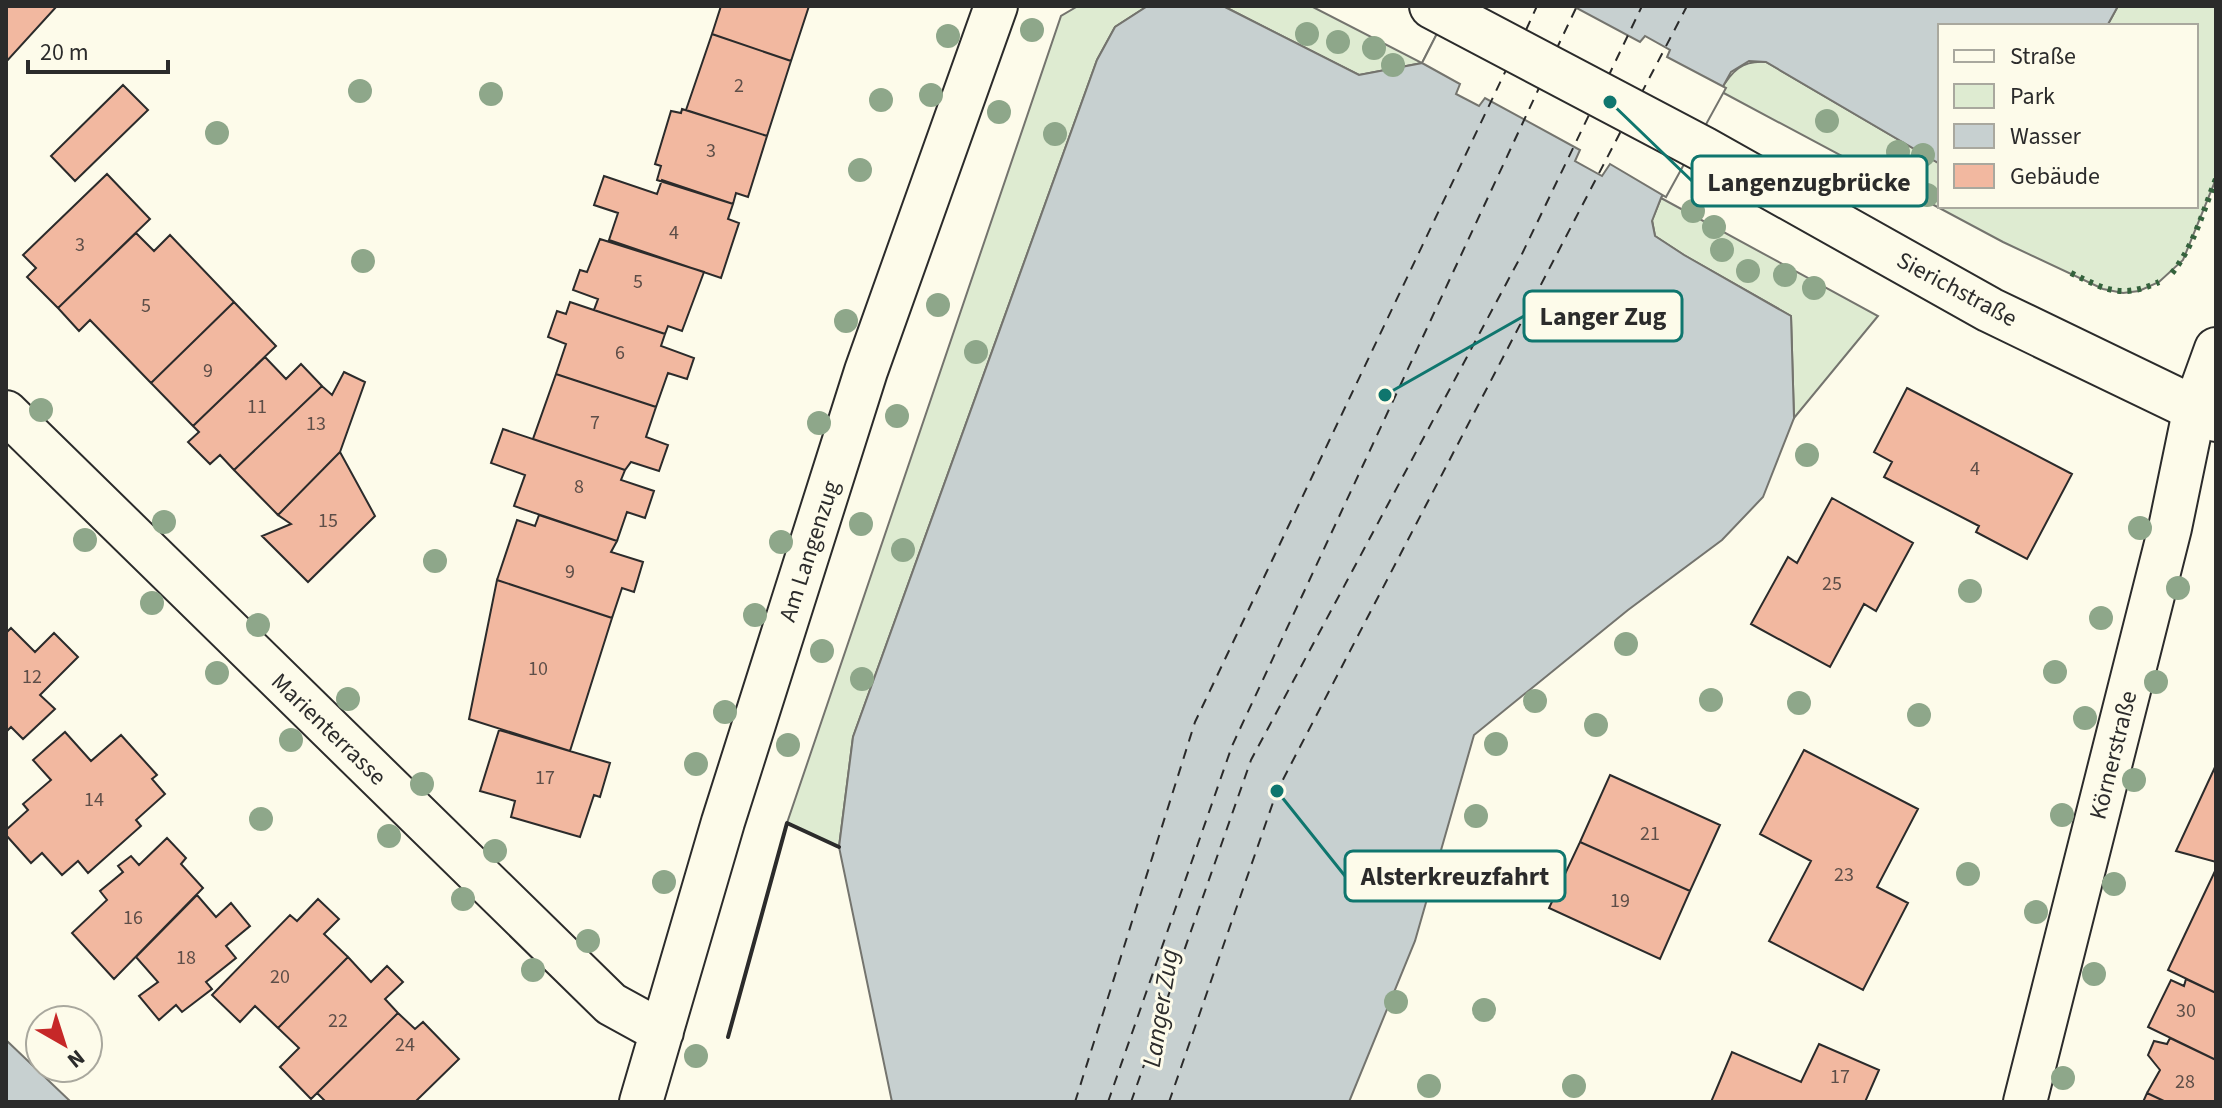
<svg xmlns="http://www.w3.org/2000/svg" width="2222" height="1108" viewBox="0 0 2222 1108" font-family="'Source Sans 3',sans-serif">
	<rect width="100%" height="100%" fill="#fdfbea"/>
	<path fill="#deebd1" stroke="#74746e" stroke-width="2" d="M1078,6h74l-6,1 -31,20 -18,33 -244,677 -14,110 -52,-24 274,-807z
		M1223,6h88l111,57 -63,12z
		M2118,6h98v173l-33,81 -24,22 -20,9 -16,2 -20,-4 -100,-47 -283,-151c12,-20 22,-31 46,-29l174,102v42h256v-180h-89z
		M1661,198l217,118 -84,102 -3,-102 -107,-61 -29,-19 -3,-16z"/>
	<path fill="#c7d0d0" stroke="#74746e" stroke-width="2" d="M1223,6l136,69 63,-12 29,-57h667l-11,20h-167v138l-174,-102 -17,-1 -18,11 -70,126 -9,23 3,15 29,19 107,61 3,102 -31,79 -41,43 -94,70 -154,125 -59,206 -66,161h-457l-53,-255 14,-110 244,-677 18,-33 31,-20z
		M6,1040l65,62h-65z"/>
	<path fill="#fdfbea" stroke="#74746e" stroke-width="2" d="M1451,6h122l67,36 5,-6 25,14 -3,7 59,31 -60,109 -56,-33 -8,12 -27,-15 5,-11 -95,-52 -6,8 -23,-12 4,-10 -38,-21z"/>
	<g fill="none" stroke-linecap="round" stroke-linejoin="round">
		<path stroke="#2b2b2b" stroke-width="2" stroke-dasharray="10 8" stroke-linecap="butt" d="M1526,30l11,-24
			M1556,50l21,-44
			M1608,77l34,-71
			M1641,94l46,-88
			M1075,1102l120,-380 312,-654
			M1108,1102l124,-356 307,-658
			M1131,1102l120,-342 270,-504 68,-141
			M1169,1102l108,-311 344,-660"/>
	</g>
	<path fill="#f2b8a0" stroke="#2b2b2b" stroke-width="2" d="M6,6h51l-51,56z
		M721,6h88l-18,55 -79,-27z
		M712,34l79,27 -24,75 -81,-26z
		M123,85l25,25 -73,71 -24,-25z
		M682,109l85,27 -19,61 -12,-4 -3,11 -76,-24 4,-14 -6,-2 16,-53 10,2z
		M107,174l43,45 -92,89 -31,-31 9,-9 -13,-13z
		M604,176l53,18 5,-14 71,24 -5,15 11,4 -18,55 -112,-38 9,-27 -24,-8z
		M136,233l18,18 16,-16 64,67 -83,81 -61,-63 -11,11 -21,-23z
		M600,239l104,33 -22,59 -14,-5 -3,8 -71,-24 4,-11 -25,-9 7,-20 7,2z
		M234,302l42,44 -83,80 -42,-43z
		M570,302l95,32 -4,12 33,12 -7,21 -19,-6 -12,34 -100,-33 10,-30 -18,-7 9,-26 9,3z
		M265,357l21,22 15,-15 21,22 -88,84 -14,-15 -10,9 -22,-22 11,-10 -6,-6z
		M344,372l21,10 -25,70 -62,63 -44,-45 88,-84 10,9z
		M556,374l100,33 -10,30 22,8 -9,26 -28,-9 -6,8 -92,-31z
		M1907,388l165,86 -45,85 -51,-27 3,-6 -95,-49 8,-15 -18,-10z
		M503,429l122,41 -4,10 33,11 -9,27 -18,-6 -10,29 -103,-35 11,-31 -34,-12z
		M340,452l35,64 -67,66 -46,-46 29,-12 -13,-9z
		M1832,498l81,45 -37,68 -12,-7 -34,63 -79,-43 37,-67 9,6z
		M539,515l78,26 -6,11 32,10 -9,30 -12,-4 -10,30 -115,-38 20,-60 18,6z
		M497,580l115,38 -42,133 -101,-32z
		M11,628l24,24 19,-19 24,24 -38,38 15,14 -32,30 -12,-12 -5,5v-99z
		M499,730l111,33 -10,34 -6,-2 -14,42 -69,-20 4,-16 -35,-10z
		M65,732l26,29 30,-26 36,40 -5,4 13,15 -29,26 5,6 -53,47 -10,-12 -16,14 -20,-22 -11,10 -25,-28v-5l22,-20 -5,-6 28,-24 -18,-20z
		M1804,750l114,59 -41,78 31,16 -45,87 -94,-49 42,-80 -51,-27z
		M2216,765v97l-40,-11z
		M1610,775l110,50 -30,66 -110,-49z
		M167,838l19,20 -5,6 22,24 -89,91 -42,-46 35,-33 -7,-9 23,-19 -5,-6 13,-10 8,9z
		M1580,842l110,49 -30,68 -111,-51z
		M2216,869v124l-48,-23z
		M197,895l19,22 15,-14 19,23 -24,20 10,12 -30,24 6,7 -30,23 -6,-7 -17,15 -20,-24 19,-14 -22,-25z
		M318,899l21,20 -15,15 24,23 -70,71 -23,-22 -15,16 -28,-27 78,-80 7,6z
		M348,957l23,25 16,-16 16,16 -18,17 13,14 -87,86 -31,-32 19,-19 -21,-20z
		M2186,979l30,14v67l-68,-33 23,-47 13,6z
		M398,1013l17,16 8,-7 36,37 -44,43h-89l-9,-9z
		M2170,1038l46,22v42h-50l-19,-9 13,-23 -12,-15 6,-14 13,3z
		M1819,1044l60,26 -14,32h-154l21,-50 69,30z
		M2147,1093l19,9h-23z"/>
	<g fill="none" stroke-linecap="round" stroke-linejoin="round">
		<g stroke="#2b2b2b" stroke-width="46">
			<path id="minor" d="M6,412l605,592 51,28
				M641,1102l82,-280 143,-451 130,-365
				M2025,1102l145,-574 25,-121 21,-58"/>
		</g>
		<g stroke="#2b2b2b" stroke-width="48">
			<path id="secondary" d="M1432,6l271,143 287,161 226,109"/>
		</g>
		<use href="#minor" stroke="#fdfbea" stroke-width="42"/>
		<use href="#secondary" stroke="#fdfbea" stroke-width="44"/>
		<path stroke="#34623c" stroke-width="6" stroke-dasharray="4 6" stroke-linecap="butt" d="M2071,273c35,17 50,26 88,9
			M2172,273c22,-27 31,-62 44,-94"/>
		<path stroke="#2b2b2b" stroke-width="4" d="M728,1037l59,-214 52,24"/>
	</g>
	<g fill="#8ea78a">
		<circle cx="1032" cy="30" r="12"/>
		<circle cx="1307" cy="34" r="12"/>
		<circle cx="948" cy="36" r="12"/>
		<circle cx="1338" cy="42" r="12"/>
		<circle cx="1374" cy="48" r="12"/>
		<circle cx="1393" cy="65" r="12"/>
		<circle cx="360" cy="91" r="12"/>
		<circle cx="491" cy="94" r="12"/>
		<circle cx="931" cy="95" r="12"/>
		<circle cx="881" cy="100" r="12"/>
		<circle cx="999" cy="112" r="12"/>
		<circle cx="1827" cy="121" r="12"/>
		<circle cx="217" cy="133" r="12"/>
		<circle cx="1055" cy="134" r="12"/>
		<circle cx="1898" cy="152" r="12"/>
		<circle cx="1923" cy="155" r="12"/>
		<circle cx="860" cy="170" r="12"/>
		<circle cx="1927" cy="195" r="12"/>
		<circle cx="1693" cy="211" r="12"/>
		<circle cx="1714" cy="227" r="12"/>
		<circle cx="1722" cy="250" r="12"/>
		<circle cx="363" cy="261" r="12"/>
		<circle cx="1748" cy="271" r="12"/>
		<circle cx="1785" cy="275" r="12"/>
		<circle cx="1814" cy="288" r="12"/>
		<circle cx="938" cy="305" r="12"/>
		<circle cx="846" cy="321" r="12"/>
		<circle cx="976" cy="352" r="12"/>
		<circle cx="41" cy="410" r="12"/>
		<circle cx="897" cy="416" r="12"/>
		<circle cx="819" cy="423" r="12"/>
		<circle cx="1807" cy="455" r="12"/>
		<circle cx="164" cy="522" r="12"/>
		<circle cx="861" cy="524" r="12"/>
		<circle cx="2140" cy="528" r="12"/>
		<circle cx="85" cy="540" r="12"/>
		<circle cx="781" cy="542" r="12"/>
		<circle cx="903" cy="550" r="12"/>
		<circle cx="435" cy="561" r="12"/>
		<circle cx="2178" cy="588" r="12"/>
		<circle cx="1970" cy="591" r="12"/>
		<circle cx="152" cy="603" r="12"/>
		<circle cx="755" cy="615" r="12"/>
		<circle cx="2101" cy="618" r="12"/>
		<circle cx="258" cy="625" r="12"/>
		<circle cx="1626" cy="644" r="12"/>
		<circle cx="822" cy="651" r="12"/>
		<circle cx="2055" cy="672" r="12"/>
		<circle cx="217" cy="673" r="12"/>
		<circle cx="862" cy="679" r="12"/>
		<circle cx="2156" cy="682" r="12"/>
		<circle cx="348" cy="699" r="12"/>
		<circle cx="1711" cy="700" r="12"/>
		<circle cx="1535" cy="701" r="12"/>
		<circle cx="1799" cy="703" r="12"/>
		<circle cx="725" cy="712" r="12"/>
		<circle cx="1919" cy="715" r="12"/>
		<circle cx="2085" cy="718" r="12"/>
		<circle cx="1596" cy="725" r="12"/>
		<circle cx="291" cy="740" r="12"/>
		<circle cx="1496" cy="744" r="12"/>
		<circle cx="788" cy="745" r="12"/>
		<circle cx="696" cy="764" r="12"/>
		<circle cx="2134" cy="780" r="12"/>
		<circle cx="422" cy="784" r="12"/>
		<circle cx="2062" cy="815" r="12"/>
		<circle cx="1476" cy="816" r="12"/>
		<circle cx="261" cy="819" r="12"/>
		<circle cx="389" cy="836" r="12"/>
		<circle cx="495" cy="851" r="12"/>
		<circle cx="1968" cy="874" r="12"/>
		<circle cx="664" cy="882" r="12"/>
		<circle cx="2114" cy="884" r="12"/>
		<circle cx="463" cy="899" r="12"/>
		<circle cx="2036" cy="912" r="12"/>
		<circle cx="588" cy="941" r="12"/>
		<circle cx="533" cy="970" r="12"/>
		<circle cx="2094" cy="974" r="12"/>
		<circle cx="1396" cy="1002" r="12"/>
		<circle cx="1484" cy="1010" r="12"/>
		<circle cx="696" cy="1056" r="12"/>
		<circle cx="2063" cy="1078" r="12"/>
		<circle cx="1429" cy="1086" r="12"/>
		<circle cx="1574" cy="1086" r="12"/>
	</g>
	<g text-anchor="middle" stroke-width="6" stroke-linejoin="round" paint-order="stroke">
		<g font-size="20" fill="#5d4e48">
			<text x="739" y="92">2</text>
			<text x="711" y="157">3</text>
			<text x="674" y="239">4</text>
			<text x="80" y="251">3</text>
			<text x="638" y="288">5</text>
			<text x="146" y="312">5</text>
			<text x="620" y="359">6</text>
			<text x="208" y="377">9</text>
			<text x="257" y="413">11</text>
			<text x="595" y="429">7</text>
			<text x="316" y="430">13</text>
			<text x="1975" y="475">4</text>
			<text x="579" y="493">8</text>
			<text x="328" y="527">15</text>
			<text x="570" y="578">9</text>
			<text x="1832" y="590">25</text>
			<text x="538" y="675">10</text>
			<text x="32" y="683">12</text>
			<text x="545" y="784">17</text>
			<text x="94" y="806">14</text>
			<text x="1650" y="840">21</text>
			<text x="1844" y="881">23</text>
			<text x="1620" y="907">19</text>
			<text x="133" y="924">16</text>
			<text x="186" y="964">18</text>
			<text x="280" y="983">20</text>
			<text x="2186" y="1017">30</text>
			<text x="338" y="1027">22</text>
			<text x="405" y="1051">24</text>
			<text x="1840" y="1083">17</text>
			<text x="2185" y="1088">28</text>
		</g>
		<g font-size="24" fill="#2b2b2b" stroke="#fdfbea">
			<text transform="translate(1957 289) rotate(28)" y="8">Sierichstraße</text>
			<text transform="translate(809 551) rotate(-72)" y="8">Am Langenzug</text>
			<text transform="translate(329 729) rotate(44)" y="8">Marienterrasse</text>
			<text transform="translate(2113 755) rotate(-76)" y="8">Körnerstraße</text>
		</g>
		<g font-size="26" font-style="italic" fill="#2b2b2b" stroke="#fdfbea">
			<text transform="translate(1160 1008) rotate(-81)" y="9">Langer Zug</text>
		</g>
	</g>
	<path fill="none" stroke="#0f766e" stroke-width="3" d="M1610 102L1692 181M1385 395L1524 316M1277 791L1345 876"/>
	<g fill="#0f766e" stroke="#fdfbea" stroke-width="3">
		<circle cx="1610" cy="102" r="8"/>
		<circle cx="1385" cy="395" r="8"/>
		<circle cx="1277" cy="791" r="8"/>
	</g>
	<g fill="#fdfbea" stroke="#0f766e" stroke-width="3">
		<rect x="1692" y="156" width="235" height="50" rx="8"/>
		<rect x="1524" y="291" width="158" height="50" rx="8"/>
		<rect x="1345" y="851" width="220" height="50" rx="8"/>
	</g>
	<g font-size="26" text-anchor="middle" font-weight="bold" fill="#2b2b2b">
		<text x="1809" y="191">Langenzugbrücke</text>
		<text x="1603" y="325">Langer Zug</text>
		<text x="1455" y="885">Alsterkreuzfahrt</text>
	</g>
	<rect width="2222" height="1108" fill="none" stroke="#2b2b2b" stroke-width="16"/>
	<rect x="1938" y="24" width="260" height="184" fill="#fdfbea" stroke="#a9a89e" stroke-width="2"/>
	<rect x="1954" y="50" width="40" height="12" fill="#fdfbea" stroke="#a9a89e" stroke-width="2"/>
	<text x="2010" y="64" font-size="24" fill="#2b2b2b">Straße</text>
	<rect x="1954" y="84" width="40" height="24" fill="#deebd1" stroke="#a9a89e" stroke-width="2"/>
	<text x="2010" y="104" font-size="24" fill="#2b2b2b">Park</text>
	<rect x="1954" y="124" width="40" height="24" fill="#c7d0d0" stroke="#a9a89e" stroke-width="2"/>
	<text x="2010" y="144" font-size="24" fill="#2b2b2b">Wasser</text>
	<rect x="1954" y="164" width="40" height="24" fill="#f2b8a0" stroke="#a9a89e" stroke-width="2"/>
	<text x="2010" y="184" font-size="24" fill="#2b2b2b">Gebäude</text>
	<g transform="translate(64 1044) rotate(141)"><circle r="38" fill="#fdfbea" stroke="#a9a89e" stroke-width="2"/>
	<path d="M0-6L14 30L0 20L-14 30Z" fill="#c62828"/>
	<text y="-12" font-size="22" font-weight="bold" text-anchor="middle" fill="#2b2b2b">N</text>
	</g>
	<path d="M28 60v12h140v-12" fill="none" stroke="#2b2b2b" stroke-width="4"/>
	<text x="40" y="60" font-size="24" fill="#2b2b2b" stroke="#fdfbea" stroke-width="6" paint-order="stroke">20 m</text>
</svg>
